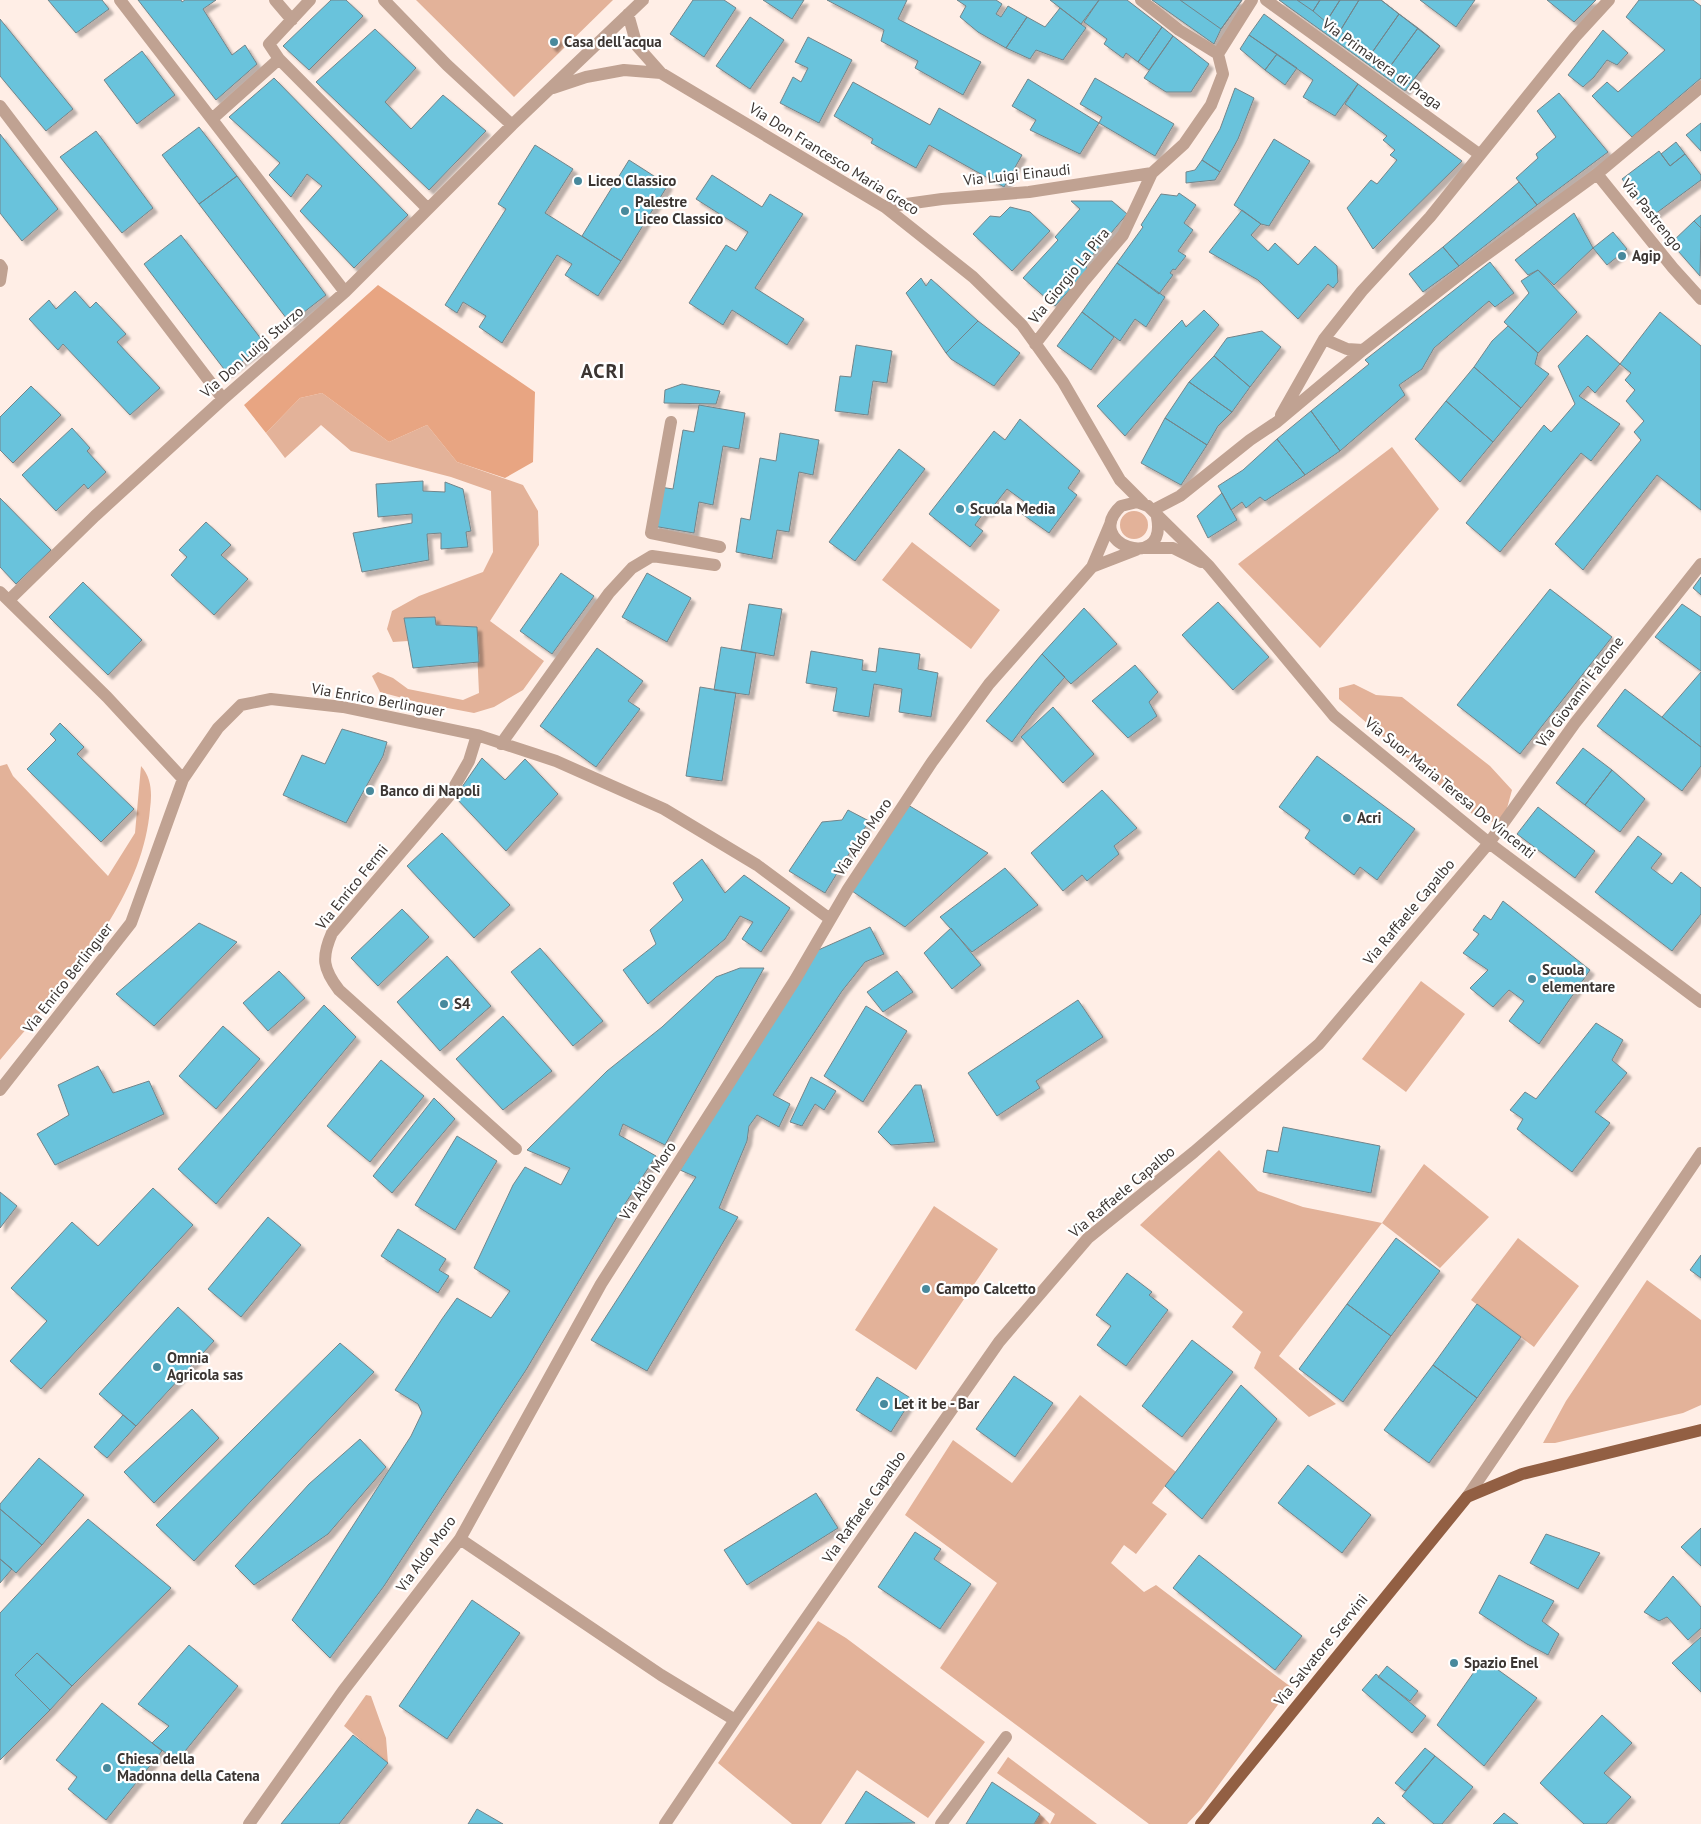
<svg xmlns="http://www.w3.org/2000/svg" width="1701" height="1824" viewBox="0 0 1701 1824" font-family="'PT Sans',sans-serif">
	<defs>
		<filter id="shadow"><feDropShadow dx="4.5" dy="4.5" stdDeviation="1" flood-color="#0004"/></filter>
	</defs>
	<rect width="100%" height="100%" fill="#ffeee6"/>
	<path fill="#e3b299" d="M416,0h197l-99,97z
		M322,393l67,49 38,-17 30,37 66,23 15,26 1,34 -49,76 54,40 -21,29 -29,17 -20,6 -53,-10 -41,-11 -8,-16 6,-4 15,6 15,11 55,11 16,-7 -3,-66 -40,-2 -1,-8 -31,1 4,23 -15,1 -6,-13 5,-18 27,-15 64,-24 10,-20 -2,-61 -40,-14 -100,-26 -30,-26 -36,33 -19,-25 34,-35z
		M1392,447l47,62 -119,139 -82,-84z
		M1120 525a14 14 0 1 1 28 0a14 14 0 1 1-28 0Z
		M912,542l88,68 -29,39 -89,-69z
		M1354,684l22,11 26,2 88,69 22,24 -6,22 -9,11 -20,-5 -138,-119v-11z
		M7,764l6,12 95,100 27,-43 6,-67c11,12 11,28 9,43 -8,97 -91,180 -150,251v-294z
		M1421,981l44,33 -59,78 -44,-33z
		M1219,1150l39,41 45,16 79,16 42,-59 65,53 -49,51 -58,-45 -103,133 57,48 -27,13 -55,-49 7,-16 -29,-25 11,-15 -103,-87z
		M934,1206l64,43 -82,121 -61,-40z
		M1518,1238l61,48 -45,61 -63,-47z
		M1647,1280l54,40v85l-18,8 -128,30h-12l23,-42z
		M1080,1395l96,77 -24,31 15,11 -31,40 -12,-9 -13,18 33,29 12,-7 135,102 -90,122 -14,15h-38l-209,-156 57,-85 -92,-68 48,-75 59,43z
		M818,1621l28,17 139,104 -57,76 -71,-48 -36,54h-29l-74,-61z
		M366,1695l5,1 15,42 2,25 -44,-37z
		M1008,1757l89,67h-63l6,-10 10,10 5,-10 -58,-41z"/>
	<path fill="#e8a582" d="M378,285l157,107 -2,70 -28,16 -48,-16 -30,-37 -38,17 -67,-49 -22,5 -34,35 -22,-28z"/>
	<path fill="#69c3dc" stroke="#738489" filter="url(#shadow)" d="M48,0h54l7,9 -33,24z
		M138,0h43l1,2 3,-2h31l-13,9 29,46 13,-10 12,19 -41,36z
		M331,0h15l17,16 -54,54 -26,-24z
		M693,0h31l12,8 -32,49 -34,-23z
		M763,0h41l-12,19z
		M827,0h80l-9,19 83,43 -18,33 -48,-27 3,-7 -37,-20 3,-11z
		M957,0h39l6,4 -6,10 5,3 7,-11 19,11 -21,31 -28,-16 -18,-15 6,-11z
		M1050,0h49l-18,24z
		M1099,0h28l35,27 -24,35 -12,-9 -3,5 -19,-14 3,-5 -23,-17z
		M1152,0h90l-21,29 -7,15z
		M1180,0h62l-21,29z
		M1279,0h102l59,46 -35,45z
		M1297,0h23l-7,11z
		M1320,0h20l-14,22 -13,-11z
		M1340,0h19l-19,31 -14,-9z
		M1359,0h22l18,14 -28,40 -31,-23z
		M1420,0h55l-19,27z
		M1547,0h49l-22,22z
		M1639,0h54l8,6v72l-69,59 -40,-41 15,-14 11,10 47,-42 -39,-33z
		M1060,8l26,20 -23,32 -27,-10 -6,9 -24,-11 21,-31 18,10z
		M1264,14l94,70 -23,32 -32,-19 10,-17 -64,-45z
		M1399,14l19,14 -29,40 -18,-14z
		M750,17l34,23 -34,49 -34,-23z
		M0,19l73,90 -27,22 -46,-55z
		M1162,27l11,9 -24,34 -11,-8z
		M1418,28l22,18 -30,38 -21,-16z
		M375,29l41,39 -31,34 26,27 32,-34 43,36 -57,59 -113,-108z
		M1603,30l25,23 -11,12 -10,-5 -13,17 -11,10 -15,-12z
		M1249,35l28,19 -12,16 -25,-21z
		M1173,36l36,28 -18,28h-25l-22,-14z
		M555,37l4,3 -6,8 -4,-4z
		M808,37l44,23 -33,63 -39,-20 13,-26 8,5 7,-14 -13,-6z
		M142,51l33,44 -38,29 -33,-44z
		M1277,54l20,14 -12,17 -20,-15z
		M274,78l134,137 -54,53 -54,-57 22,-25 -15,-12 -16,23 -22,-22 11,-12 -51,-46z
		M1095,78l79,46 -19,32 -56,-33 3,-6 -22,-13z
		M1028,79l71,44 -19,31 -50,-24 6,-10 -24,-14z
		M853,82l77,43 9,-17 83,47 -18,32 -75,-42 -13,23 -45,-25 2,-4 -39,-23z
		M1358,84l104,77 -89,88 -26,-41 24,-28 6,4 20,-24 -7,-5 5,-5 -12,-10 4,-4 -42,-32z
		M1235,88l19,10 -16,41 -18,33 -18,-12 18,-31z
		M1559,93l49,59 -71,53 -21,-27 22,-20 -2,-4 20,-17 -19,-26z
		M1701,123v28l-15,-16z
		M199,127l38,49 -38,28 -37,-49z
		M96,131l57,77 -31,25 -62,-76z
		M0,134l58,75 -36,32 -22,-28z
		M1274,139l36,22 -41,65 -8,-2 -27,-19z
		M1676,142l9,12 -15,12 -9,-12z
		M535,145l38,24 -28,44 76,48 -23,35 -33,-21 7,-11 -15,-9 -55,88 -23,-16 7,-11 -23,-14 -6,11 -12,-8 61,-96 -8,-5z
		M1659,151l11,15 15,-12 16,21v5l-50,37 -29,-38z
		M629,160l39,25 -47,76 -39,-25z
		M1202,160l18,12 -5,8 -29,3v-11l9,-2z
		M712,175l50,32 8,-13 33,20 -48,74 49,31 -17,26 -55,-35 -9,15 -34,-22 37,-58 10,6 12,-19 -52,-33z
		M237,176l89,119 -36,28 -91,-119z
		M1519,182l18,23 -78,61 -16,-19z
		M1179,193l17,12 -12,18 9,7 -15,21 8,5 -11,14 -2,-1 -3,4 3,2 -14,19 -42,-31 26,-36 -2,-2 20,-31 16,2z
		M1071,201h41l15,13 -42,50 3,6 -33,36 -32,-28 35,-38 -3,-3 25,-28z
		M1010,207l20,5 20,19 -38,40 -39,-37 17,-18 10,1z
		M1242,210l19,14 -10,11 17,16 7,-8 23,22 17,-19 22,20 1,16 -5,6 -5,-4 -30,35 -40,-39 -49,-28z
		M1574,213l19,35 -39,37 -16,-15 -10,5 -13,-15z
		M1701,215v13l-7,-7z
		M1694,221l7,7 -1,48 -29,-33z
		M1613,232l14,17 -20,16 -14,-17z
		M181,235l84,109 -38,29 -83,-109z
		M1443,247l16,19 -36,26 -14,-18z
		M1490,262l24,31 -19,14 -6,-6 -55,47 -12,21 -23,16 6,10 -65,56 -29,-40 58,-47 -4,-4z
		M1117,263l48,34 -19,30 -11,-8 -15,22 -38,-29z
		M1538,270l39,42 -39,41 -34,-31 25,-29 -8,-12z
		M921,278l5,8 5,-7 47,42 -32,32 -40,-60z
		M75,291l15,17 6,-6 30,32 -9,8 43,46 -30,27 -67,-71 -5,6 -29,-31 20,-19 7,9z
		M1204,310l15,15 -94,111 -28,-30 85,-86 4,7z
		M1082,312l32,25 -23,33 -34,-24z
		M1660,312l41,34v164l-44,-35 -74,95 -28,-26 86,-104 -7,-8 10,-11 -18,-20 9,-11 -10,-10 6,-7 -11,-9z
		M978,321l42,32 -26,33 -43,-27 -5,-6z
		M1508,326l30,27 -3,11 14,10 -28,34 -47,-41 18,-26z
		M1262,331l19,16 -31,40 -36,-31 13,-18z
		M1587,335l33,29 -25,29 -7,-7 -9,10 41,28 -29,37 -10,-8 -81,99 -34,-29 78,-98 7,7 24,-28 -17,-38z
		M856,345l36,6 -5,32 -14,-2 -5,34 -33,-4 5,-35 11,1z
		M1214,356l36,31 -18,25 -43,-30z
		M1474,367l47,41 -28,34 -47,-41z
		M1189,382l43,30 -14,14 -11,19 -42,-27z
		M682,384l38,7 -4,13 -52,-1 1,-13z
		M31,386l30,29 -48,48 -13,-13v-33z
		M1446,401l47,41 -33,40 -45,-43z
		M699,405l46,8 -6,36 -16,-3 -10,59 -14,-3 -5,31 -41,-7 7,-39 13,2 10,-59 11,2z
		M1311,411l29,40 -35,24 -28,-36z
		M1165,418l42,27 -26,40 -40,-22z
		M1020,419l60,52 -12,17 9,7 -28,38 -27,-19 7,-9 -22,-16 -19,24 -3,-2 -10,14 8,6 -13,16 -41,-33 65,-83 11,9z
		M72,428l18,20 -3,3 19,21 -18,17 -4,-5 -28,27 -34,-36z
		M780,433l39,7 -6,35 -14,-3 -10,60 -12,-2 -5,29 -36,-7 5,-34 9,2 10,-62 16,3z
		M1277,439l28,36 -40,26 -5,-4 -14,11 -4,-6 -11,8 -13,-24 25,-16z
		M899,449l26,20 -70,92 -26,-19z
		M423,481v10l22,1v-10l18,7 8,42 -5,1 2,15 -27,2v-16l-14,1 2,26 -67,12 -9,-39 59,-10v-9l-34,3 -2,-33z
		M1222,493l15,27 -29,18 -11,-22z
		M0,498l51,52 -35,34 -16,-17z
		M206,522l25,23 -10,10 27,24 -34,36 -43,-40 16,-18 -8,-7z
		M561,573l33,23 -42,58 -32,-23z
		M647,573l44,25 -24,44 -45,-25z
		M1701,577v18l-8,-7z
		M83,582l59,58 -34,35 -59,-58z
		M1550,589l62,48 -92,117 -63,-49z
		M1218,602l51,55 -36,33 -51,-55z
		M749,604l33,5 -8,47 -33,-6z
		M1682,604l19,13v54l-46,-34z
		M1084,608l33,36 -46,40 -29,-30z
		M435,617l1,8 41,2 2,35 -66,6 -9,-50z
		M721,647l35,6 -7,42 -35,-5z
		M597,648l46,33 -15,20 12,8 -44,58 -56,-41z
		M879,648l41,6 -2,15 20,4 -7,44 -32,-5 3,-23 -28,-5 -5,33 -36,-6 4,-23 -31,-5 5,-32 52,9 -1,10 14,2z
		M1042,654l23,23 -30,34 -23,31 -26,-21z
		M1135,665l23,27 -9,10 8,14 -29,22 -36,-37z
		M1701,672v75l-39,-30z
		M700,687l36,6 -14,88 -36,-5z
		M1625,689l76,58v19l-19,25 -85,-65z
		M1053,707l41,47 -31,29 -42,-46z
		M60,723l24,24 -7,7 57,55 -33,33 -74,-73 29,-29 -6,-6z
		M342,729l45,13 -4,14 -37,67 -63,-28 19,-40 23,9z
		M1583,748l29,22 -27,35 -29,-22z
		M1317,756l98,73 -38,51 -17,-13 -6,8 -49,-37 5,-8 -31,-23z
		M482,758l23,22 20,-21 33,35 -52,57 -51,-54z
		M1612,770l33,29 -25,33 -35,-27z
		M1102,790l35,38 -23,18 5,8 -32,27 -5,-6 -19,16 -32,-38z
		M908,805l80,48 -83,74 -53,-36z
		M1538,807l57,44 -20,27 -58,-44z
		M848,810l21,11 -44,72 -36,-22 33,-49 20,-2z
		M442,833l68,72 -36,33 -67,-72z
		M1638,836l24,18 -11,14 21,16 9,-12 20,16v26l-29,37 -77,-59z
		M702,859l23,34 19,-18 46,33 -29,44 -19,-13 11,-17 -13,-6 -15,23 -77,65 -25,-34 33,-26 -6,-14 33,-30 -10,-17z
		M1005,868l33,37 -66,47 -32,-35z
		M1503,901l87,69 -51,74 -30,-23 15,-20 -15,-11 -16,17 -23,-19 18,-18 -25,-17 16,-19 -6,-4 11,-15 7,5z
		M402,909l27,28 -51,49 -27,-28z
		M199,923l38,19 -83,84 -38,-32z
		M870,927l14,27 -19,8 -23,29 -69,104 17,9 -11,23 -22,-12 -8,11 -2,15 -28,67 19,9 -91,154 -56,-31 105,-163 -16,-7 136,-219z
		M951,928l30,37 -29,24 -28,-36z
		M540,948l63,73 -30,25 -62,-74z
		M447,956l44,50 -51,45 -43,-49z
		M740,968h24l-99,177 -42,-21 -4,11 37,21 -33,51 -97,163 -142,216 -54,72 -38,-38 119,-184 11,-23 -4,-9 -23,-14 47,-71 15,-21 34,20 19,-27 -36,-23 39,-83 12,-18 36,18 9,-17 -43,-18 80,-79 55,-44 54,-50z
		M279,971l26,27 -37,33 -25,-28z
		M897,971l16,21 -30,20 -16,-20z
		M1078,1000l25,37 -67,44 4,7 -43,28 -29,-43z
		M324,1005l32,32 -140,167 -38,-35z
		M866,1006l41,25 -44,71 -39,-26z
		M503,1016l49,55 -49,39 -47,-51z
		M1596,1023l27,17 -11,20 15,13 -32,39 15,11 -38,49 -55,-43 6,-10 -13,-9 15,-18 11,7z
		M223,1026l37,33 -44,50 -37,-33z
		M381,1060l43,36 -54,66 -43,-36z
		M98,1066l15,27 36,-12 15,33 -109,51 -18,-31 32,-19 -11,-30z
		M811,1077l25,14 -12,19 -9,-6 -13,22 -12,-4z
		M915,1085h6l14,57 -44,3 -13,-13z
		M434,1098l21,21 -63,74 -19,-17z
		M1283,1127l97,19 -9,47 -108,-21 4,-22 11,2z
		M457,1136l40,25 -42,69 -40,-25z
		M153,1188l40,37 -152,164 -31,-28 37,-40 -36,-33 61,-66 26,24z
		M0,1192l17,14 -17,22z
		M268,1217l33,28 -60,72 -33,-28z
		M398,1229l48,30 -7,11 10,6 -11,17 -57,-37z
		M1396,1238l44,33 -49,65 -44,-32z
		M1701,1255v23l-11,-8z
		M1127,1273l25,19 -3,3 19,15 -42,56 -29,-21 14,-19 -15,-11z
		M1347,1304l44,32 -48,66 -44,-33z
		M1477,1304l44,33 -44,61 -44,-33z
		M178,1307l36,34 -78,85 -37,-32z
		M1192,1340l41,32 -51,65 -40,-31z
		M340,1343l34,29 -180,189 -38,-36z
		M1433,1365l44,33 -48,65 -45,-33z
		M1014,1376l39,27 -38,54 -39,-28z
		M877,1377l35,22 -21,33 -35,-22z
		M1241,1385l36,34 -75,100 -37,-33z
		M192,1409l27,29 -65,65 -30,-31z
		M123,1415l13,11 -29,32 -13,-11z
		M360,1439l26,28 -58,67 -74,51 -19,-19 74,-82z
		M39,1458l45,37 -42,50 -42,-36v-5z
		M1308,1465l63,50 -29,38 -64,-50z
		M816,1493l22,35 -91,57 -23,-35z
		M0,1509l42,36 -26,28 -16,-14z
		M88,1519l83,69 -99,98 -35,-33 -22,22 35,35 -50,50v-147z
		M1701,1528v38l-20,-19z
		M915,1532l26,17 -7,10 37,25 -31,45 -62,-42z
		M1546,1534l54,19 -22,36 -48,-26z
		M1199,1555l103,81 -27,34 -102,-82z
		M0,1559l12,10 -12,14z
		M1499,1575l55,26 -12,20 17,13 -11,21 -21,-11 -48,-31z
		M1673,1576l28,31v21l-13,12 -21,-23 -8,4 -15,-9z
		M472,1600l48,33 -73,106 -48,-33z
		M1701,1637v55l-29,-29z
		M189,1645l49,41 -61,75 -25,-18 17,-17 -31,-22z
		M37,1653l35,33 -22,24 -35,-35z
		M1483,1659l54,39 -53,68 -47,-41z
		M1387,1666l31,25 -8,10 -32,-24z
		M1376,1674l50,42 -14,17 -50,-43z
		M102,1703l60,48 -56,69 -38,-31 9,-12 -21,-17z
		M1602,1715l30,28 -28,30 27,24 -25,27h-22l-44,-41z
		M353,1735l35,28 -49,61h-58z
		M1425,1748l10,8 -30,35 -10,-8z
		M1435,1756l38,31 -31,37h-8l-32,-28z
		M992,1782l48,32 -6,10h-68z
		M866,1791l49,32 -70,1z
		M477,1809l26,15h-35z
		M1504,1813l14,11h-25z
		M1378,1817l7,7h-13z"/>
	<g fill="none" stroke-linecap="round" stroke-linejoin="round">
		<path stroke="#c0a292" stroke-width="12" d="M120,0l225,292
			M275,0l17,20
			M384,0l63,65 65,60
			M1141,0l38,30 39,24
			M1266,0l213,154
			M628,14l9,32 24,27 224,134 88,70 49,48 41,57 57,98 23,23
			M279,59l-10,-15 41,-44
			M553,88l33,-11 38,-7 37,3
			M0,106l223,293
			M212,119l67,-60 149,150
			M1597,174l76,94 28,31
			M885,207l57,-8 87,-7 123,-19
			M0,265l2,3 -2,13
			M1324,339l23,10 16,1
			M1035,344l49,-63 39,-46 29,-62 32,-29 27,-39 12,-31 -5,-20 34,-54
			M1281,415l43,-76 38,-48 68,-74 145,-180 34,-37
			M671,422l-20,111 69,14
			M1153,510l27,-14 70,-56 27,-18 86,-72 105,-82 129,-94 104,-87
			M1157,517c11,57 -76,26 -36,-11l16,-4 11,4 61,60 125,150 155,127 212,159
			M1144,548h29l28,14
			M1092,567l44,-17
			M0,592l107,105 76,82
			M9,600l86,-84 128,-117 122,-107 167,-167 131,-125
			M477,735l-8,26 -20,35 -117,137c-11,25 -9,36 7,57l177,159
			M501,744l108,-151 23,-25 20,-12 63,9
			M0,1090l131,-167 52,-144 35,-51 23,-23 30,-6 72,8 134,28 79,26 108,48 93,56 73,54
			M1467,1497l234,-344
			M460,1539l201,136 74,45
			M249,1824l94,-133 117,-152 141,-255 194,-304 53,-91 84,-127 57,-78 103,-117 19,-45
			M665,1824l70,-104 264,-378 89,-104 106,-86 125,-108 170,-201 86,-120 126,-159
			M941,1824l65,-87"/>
		<path stroke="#925f43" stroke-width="12" d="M1201,1824l266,-327 55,-23 179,-44"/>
	</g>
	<g fill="#48899c" stroke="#fff" stroke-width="2">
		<circle cx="554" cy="42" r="5"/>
		<circle cx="578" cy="181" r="5"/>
		<circle cx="625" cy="211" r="5"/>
		<circle cx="1622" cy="256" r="5"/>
		<circle cx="960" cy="509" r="5"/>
		<circle cx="370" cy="791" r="5"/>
		<circle cx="1347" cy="818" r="5"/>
		<circle cx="1532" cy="979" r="5"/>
		<circle cx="444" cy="1004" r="5"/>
		<circle cx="926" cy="1289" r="5"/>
		<circle cx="157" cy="1367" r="5"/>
		<circle cx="884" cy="1404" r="5"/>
		<circle cx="1454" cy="1663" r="5"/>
		<circle cx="107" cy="1768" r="5"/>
	</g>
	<g text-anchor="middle" stroke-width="4.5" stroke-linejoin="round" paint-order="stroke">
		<g font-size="15" font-weight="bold" fill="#3b3532" stroke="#fff" text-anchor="start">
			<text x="564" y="47">Casa dell'acqua</text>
			<text x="588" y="186">Liceo Classico</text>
			<text x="635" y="207">Palestre<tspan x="635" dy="17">Liceo Classico</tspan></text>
			<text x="1632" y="261">Agip</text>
			<text x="970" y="514">Scuola Media</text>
			<text x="380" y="796">Banco di Napoli</text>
			<text x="1357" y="823">Acri</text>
			<text x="1542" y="975">Scuola<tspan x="1542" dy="17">elementare</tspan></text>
			<text x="454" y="1009">S4</text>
			<text x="936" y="1294">Campo Calcetto</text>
			<text x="167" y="1363">Omnia<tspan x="167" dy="17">Agricola sas</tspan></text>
			<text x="894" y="1409">Let it be - Bar</text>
			<text x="1464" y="1668">Spazio Enel</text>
			<text x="117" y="1764">Chiesa della<tspan x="117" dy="17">Madonna della Catena</tspan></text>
		</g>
		<g font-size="15" fill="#3b3532" stroke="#fff">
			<text transform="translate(1382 64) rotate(36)" y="5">Via Primavera di Praga</text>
			<text transform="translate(834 159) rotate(32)" y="5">Via Don Francesco Maria Greco</text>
			<text transform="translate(1017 175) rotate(-6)" y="5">Via Luigi Einaudi</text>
			<text transform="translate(1652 215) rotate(51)" y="5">Via Pastrengo</text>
			<text transform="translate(1069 276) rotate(-51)" y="5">Via Giorgio La Pira</text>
			<text transform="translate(252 352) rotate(-41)" y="5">Via Don Luigi Sturzo</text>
			<text transform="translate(1580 692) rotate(-53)" y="5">Via Giovanni Falcone</text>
			<text transform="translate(378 700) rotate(10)" y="5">Via Enrico Berlinguer</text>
			<text transform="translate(1450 788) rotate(39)" y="5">Via Suor Maria Teresa De Vincenti</text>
			<text transform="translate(863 837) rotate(-56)" y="5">Via Aldo Moro</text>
			<text transform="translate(352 887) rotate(-51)" y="5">Via Enrico Fermi</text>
			<text transform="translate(1409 912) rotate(-50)" y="5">Via Raffaele Capalbo</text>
			<text transform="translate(68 978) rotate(-52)" y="5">Via Enrico Berlinguer</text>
			<text transform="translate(648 1181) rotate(-57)" y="5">Via Aldo Moro</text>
			<text transform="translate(1122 1192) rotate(-40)" y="5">Via Raffaele Capalbo</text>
			<text transform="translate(864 1507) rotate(-55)" y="5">Via Raffaele Capalbo</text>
			<text transform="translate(426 1554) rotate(-54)" y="5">Via Aldo Moro</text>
			<text transform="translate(1321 1650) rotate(-51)" y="5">Via Salvatore Scervini</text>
		</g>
		<g font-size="20" font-weight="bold" letter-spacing="1" fill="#3b3532" stroke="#fff">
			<text x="603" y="378">ACRI</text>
		</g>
	</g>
</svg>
